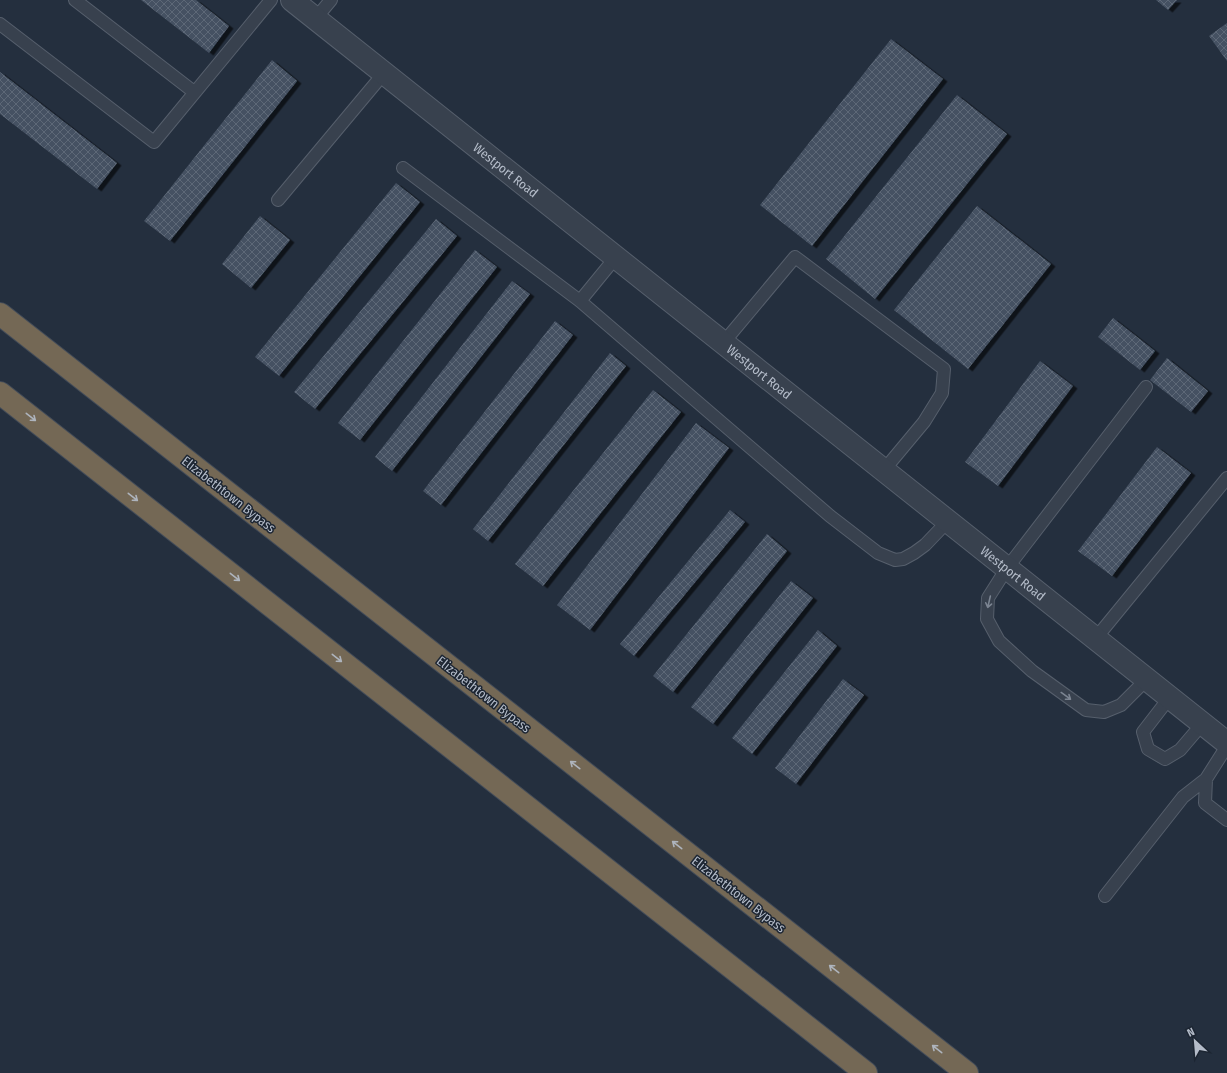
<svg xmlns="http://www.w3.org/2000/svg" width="1227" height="1073" viewBox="0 0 1227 1073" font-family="'Fira Sans Condensed',sans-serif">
	<defs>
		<pattern id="building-cross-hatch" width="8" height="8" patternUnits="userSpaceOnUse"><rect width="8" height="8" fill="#455162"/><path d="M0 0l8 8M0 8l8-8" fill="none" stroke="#5d6877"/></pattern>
		<filter id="shadow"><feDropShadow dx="4.5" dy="2.5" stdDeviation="0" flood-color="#0009"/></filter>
	</defs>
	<rect width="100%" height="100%" fill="#242f3e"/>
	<path fill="url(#building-cross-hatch)" filter="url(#shadow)" d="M141,0h55l33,26 -20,27z
		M1156,0h21l-9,10z
		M1227,23v38l-18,-25z
		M891,39l52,40 -131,167 -52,-41z
		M272,60l25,21 -127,160 -26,-20z
		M0,72l117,91 -20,26 -97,-75z
		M957,95l50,39 -132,165 -49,-40z
		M396,183l24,19 -141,174 -24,-19z
		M977,206l74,58 -83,105 -74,-59z
		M260,216l30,24 -39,48 -29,-24z
		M436,219l21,17 -142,173 -21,-17z
		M475,250l22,17 -137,173 -22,-17z
		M512,281l18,13 -138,177 -17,-14z
		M1113,318l42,33 -15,19 -42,-33z
		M555,321l18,14 -132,170 -18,-14z
		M610,353l16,13 -138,175 -15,-12z
		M1167,358l41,33 -17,21 -41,-32z
		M1040,361l33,25 -75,100 -33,-24z
		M653,390l28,22 -138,174 -28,-22z
		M696,423l33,25 -139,182 -33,-25z
		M1157,447l34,26 -79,103 -34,-25z
		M730,510l15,12 -111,134 -14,-12z
		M767,534l20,17 -114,141 -20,-16z
		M791,581l22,17 -100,126 -22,-17z
		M818,630l19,16 -85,108 -20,-16z
		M843,679l21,16 -68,89 -21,-16z"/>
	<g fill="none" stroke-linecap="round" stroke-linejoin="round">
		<g stroke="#565f6c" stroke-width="14">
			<path id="lane" d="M75,0l119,92
				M316,18l15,-18
				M0,24l154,118 117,-142
				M403,168l177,133 250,215 48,37 17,7 8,-1 11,-6 11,-8 23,-24
				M278,200l107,-128
				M580,301l36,-44
				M724,342l71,-85 149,112 -2,24 -18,29 -40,48
				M1146,387l-139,181 -19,30 -1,21 12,22 33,30 54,39 18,2 17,-7 26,-26
				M1096,638l131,-160
				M1170,697l-27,35 5,17 17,10 15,-9 23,-27
				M1227,746l-21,33 -1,24 22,17
				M1105,896l78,-99 23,-18"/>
		</g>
		<g stroke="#565f6c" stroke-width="24">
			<g id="street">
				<path id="s1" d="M292,0l935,743"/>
			</g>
		</g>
		<g stroke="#434c59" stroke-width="24">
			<path id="highway" d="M0,314l967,759
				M0,393l866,680"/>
		</g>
		<use href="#lane" stroke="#38414e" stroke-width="12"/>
		<use href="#street" stroke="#38414e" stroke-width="22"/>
		<use href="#highway" stroke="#746855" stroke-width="22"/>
	</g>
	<defs><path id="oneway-shaft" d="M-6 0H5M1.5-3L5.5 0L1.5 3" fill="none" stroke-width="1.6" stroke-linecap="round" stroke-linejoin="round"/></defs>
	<g stroke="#aeb4bd">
		<use href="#oneway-shaft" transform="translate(31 417) rotate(38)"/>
		<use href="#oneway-shaft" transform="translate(133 497) rotate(38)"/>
		<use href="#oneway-shaft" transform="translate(235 577) rotate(38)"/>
		<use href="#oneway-shaft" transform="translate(337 658) rotate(38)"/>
		<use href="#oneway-shaft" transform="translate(575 765) rotate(-142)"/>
		<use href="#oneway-shaft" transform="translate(677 845) rotate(-142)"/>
		<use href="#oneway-shaft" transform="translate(834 969) rotate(-142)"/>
		<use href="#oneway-shaft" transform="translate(937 1049) rotate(-142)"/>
	</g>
	<g stroke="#7c8592">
		<use href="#oneway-shaft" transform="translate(989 602) rotate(103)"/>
		<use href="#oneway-shaft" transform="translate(1066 696) rotate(36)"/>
	</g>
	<g text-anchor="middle" stroke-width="3" stroke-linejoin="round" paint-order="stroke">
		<g font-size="13" fill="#b4bcc9" stroke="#1d2633">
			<text dy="5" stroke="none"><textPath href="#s1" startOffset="273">Westport Road</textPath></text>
			<text dy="5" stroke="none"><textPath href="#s1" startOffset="597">Westport Road</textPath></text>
			<text transform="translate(229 494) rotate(38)" y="5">Elizabethtown Bypass</text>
			<text dy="5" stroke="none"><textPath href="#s1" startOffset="921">Westport Road</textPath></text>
			<text transform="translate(484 694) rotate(38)" y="5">Elizabethtown Bypass</text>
			<text transform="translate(739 894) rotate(38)" y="5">Elizabethtown Bypass</text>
		</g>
	</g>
	<g transform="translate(1195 1041) rotate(334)" stroke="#1d2633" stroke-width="3" paint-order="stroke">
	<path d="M0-3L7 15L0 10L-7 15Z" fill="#b4bcc9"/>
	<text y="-6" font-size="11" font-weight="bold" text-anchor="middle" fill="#b4bcc9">N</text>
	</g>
</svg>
